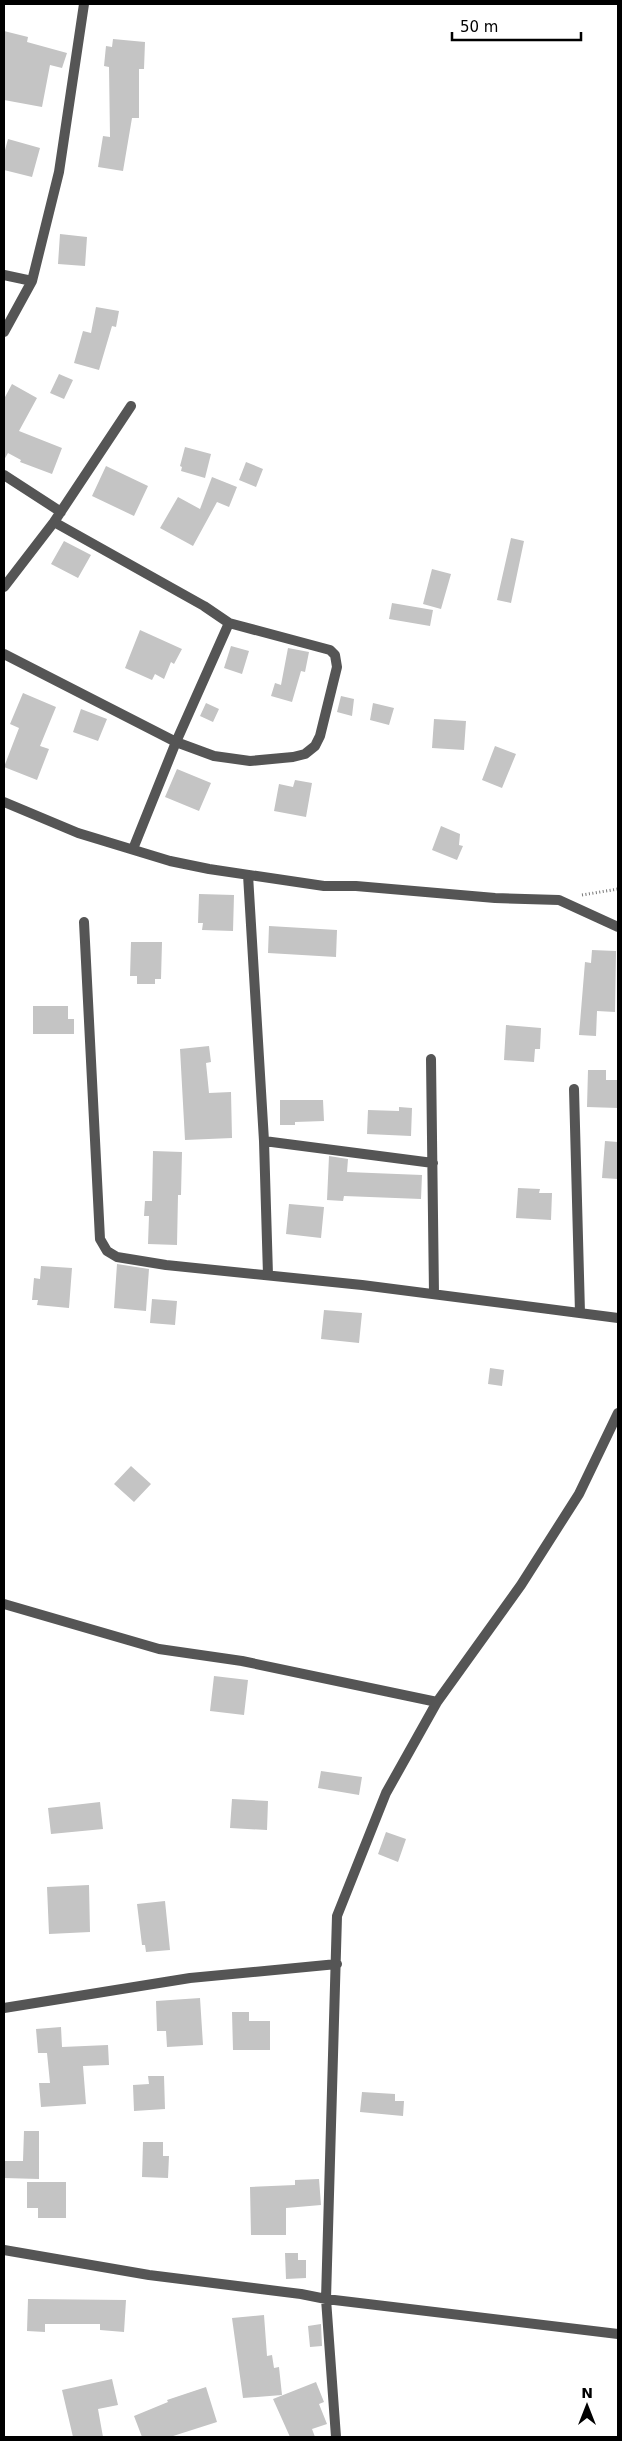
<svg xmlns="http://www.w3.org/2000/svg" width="622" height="2441" viewBox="0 0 622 2441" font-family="'DejaVu Sans',sans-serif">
	<rect width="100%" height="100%" fill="#fff"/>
	<path fill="#c4c4c4" d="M4,31l24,6 -1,5 40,11 -5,15 -12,-3 -8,42 -38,-7z
		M113,39l32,3 -1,27h-5v49h-7l-9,53 -25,-4 5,-31 7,1 -1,-70 -5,-1 2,-20 6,1z
		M8,139l32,9 -8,29 -28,-7v-16z
		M60,234l27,3 -2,29 -27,-2z
		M96,307l23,4 -3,16 -4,-1 -13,44 -25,-7 9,-32 8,2z
		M59,374l14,6 -9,19 -14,-6z
		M12,384l25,14 -18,33 43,17 -10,26 -32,-12 1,-2 -13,-7 -4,7v-61z
		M185,447l26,7 -6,24 -24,-7 1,-4 -2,-1z
		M246,462l17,7 -7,18 -17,-7z
		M106,466l42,20 -14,30 -42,-20z
		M212,477l25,10 -8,20 -12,-5 -24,44 -33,-18 18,-31 22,12z
		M511,538l13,3 -13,62 -14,-3z
		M64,541l27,14 -13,23 -27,-14z
		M432,569l19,5 -10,35 -18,-5z
		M392,603l41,7 -3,16 -41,-7z
		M140,630l42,19 -8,15 -3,-2 -7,17 -9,-5 -3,6 -27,-12z
		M231,646l18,5 -7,23 -18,-6z
		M288,648l21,4 -4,20 -4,-1 -9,31 -21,-6 4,-13 6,2z
		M23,693l33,14 -16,39 9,3 -12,31 -33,-13 15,-39 -9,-4z
		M341,696l13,3 -2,17 -15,-4z
		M206,703l13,6 -6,13 -13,-6z
		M373,703l21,5 -5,17 -19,-5z
		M81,709l26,10 -9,22 -25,-9z
		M434,719l32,2 -2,29 -32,-2z
		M495,746l21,8 -14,34 -20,-8z
		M177,769l34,14 -12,28 -34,-14z
		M295,780l17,3 -6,34 -32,-6 5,-27 14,3z
		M441,826l19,8 -1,11 4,1 -6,14 -25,-10z
		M199,894l35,1 -1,36 -31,-1 1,-7h-5z
		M269,926l68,4 -1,27 -68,-4z
		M131,942h31l-1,37h-6v5h-18v-8h-7z
		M592,950l24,1 -1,61 -18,-1 -1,25 -17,-1 6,-73 6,1z
		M33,1006h35v13h6v15h-41z
		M506,1025l35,3 -1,21h-5l-1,13 -30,-2z
		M209,1046l2,16 -5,1 3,30 22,-1 1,46 -47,2 -5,-91z
		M588,1070h18v10h12v28l-31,-1z
		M280,1100h43l1,21 -29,1v3h-15z
		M399,1107l13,1 -1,28 -44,-2 1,-24 31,1z
		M605,1141l13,1v37l-16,-1z
		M153,1151l29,1 -1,43h-3l-1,50 -29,-1 1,-28h-5l1,-15h7z
		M329,1156l19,3 -1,13 75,3 -1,24 -77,-3 -1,5 -16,-1z
		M518,1188l22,1 -1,4h13l-1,27 -35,-2z
		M289,1204l35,3 -3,31 -35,-4z
		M117,1264l32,5 -3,42 -32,-3z
		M41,1266l31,2 -3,40 -32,-3 1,-5h-6l2,-22 6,1z
		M152,1299l25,2 -2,24 -25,-2z
		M324,1310l38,3 -3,30 -38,-4z
		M490,1368l14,2 -2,16 -14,-2z
		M131,1466l20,18 -17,18 -20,-18z
		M214,1676l34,4 -4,35 -34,-4z
		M321,1771l41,6 -3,18 -41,-7z
		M232,1799l36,2 -1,29 -37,-2z
		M100,1802l3,27 -52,5 -3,-26z
		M386,1832l20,7 -8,23 -20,-8z
		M89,1885l1,47 -41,2 -2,-47z
		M165,1901l5,49 -24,2 -1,-7h-3l-5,-41z
		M200,1998l3,47 -36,2 -1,-16h-9l-1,-30z
		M232,2012h17v9h21v29h-37z
		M61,2027l1,20 46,-2 1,20 -26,1 3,38 -45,3 -2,-24h11l-3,-30h-9l-2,-24z
		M148,2076h16l1,33 -31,2 -1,-26 16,-1z
		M362,2092l33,2v7h9l-1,15 -43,-4z
		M24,2131h15v48l-35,-1v-17h19z
		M143,2142h20v14h6l-1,22 -26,-1z
		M319,2179l2,26 -35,3v27h-35l-1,-48 45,-2v-5z
		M27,2182h39v36h-28v-10h-11z
		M285,2253h13v7h8v18l-20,1z
		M28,2299l98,1 -2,32 -24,-2v-6h-55v8l-18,-1z
		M264,2315l3,41 5,-1 2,13 5,-1 3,28 -39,3 -11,-80z
		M321,2324l1,22 -12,1 -2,-21z
		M112,2379l6,26 -20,4 5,28h-30l-11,-47z
		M316,2382l8,20 -5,2 8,20 -15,5 3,8h-25l-17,-38z
		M206,2387l11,35 -47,15h-28l-8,-21 34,-14 -1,-2z"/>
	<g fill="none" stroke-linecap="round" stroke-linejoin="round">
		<path stroke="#777" stroke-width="3" stroke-dasharray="1 2.5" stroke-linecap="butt" d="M582,895l36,-6"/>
		<path stroke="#555" stroke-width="10" d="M4,275l28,6
			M4,332l28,-51 27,-109 25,-168
			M4,475l57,37
			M4,587l50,-65 77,-116
			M4,654l172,88 38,14 36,5 43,-4 12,-3 10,-8 5,-10 17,-69 -2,-12 -5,-5 -101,-27 -25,-17 -150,-84
			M4,802l74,31 92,28 39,8 115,17h32l139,12 64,2 59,27
			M133,849l43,-107 53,-119
			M248,875l16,266 4,134
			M84,922l16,317 7,12 10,6 49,8 196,20 256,33
			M431,1059l3,235
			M574,1089l6,224
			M264,1141l169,22
			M4,1604l155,45 83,12 195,41
			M4,2008l186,-30 147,-14
			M4,2250l145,25 152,19 25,5 292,35
			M336,2437l-10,-138 11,-383 49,-123 51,-91 84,-117 58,-91 39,-81"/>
	</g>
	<rect width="622" height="2441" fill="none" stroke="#000000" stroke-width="10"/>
	<g transform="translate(587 2406)" stroke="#ffffff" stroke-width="4" paint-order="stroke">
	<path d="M0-4L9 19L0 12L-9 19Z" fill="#000000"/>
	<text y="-8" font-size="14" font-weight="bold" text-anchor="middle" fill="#000000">N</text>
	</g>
	<path d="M452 32v8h129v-8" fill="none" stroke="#000000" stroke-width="2.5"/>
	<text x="460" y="32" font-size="15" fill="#000000" stroke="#ffffff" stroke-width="4" paint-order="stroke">50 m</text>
</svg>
